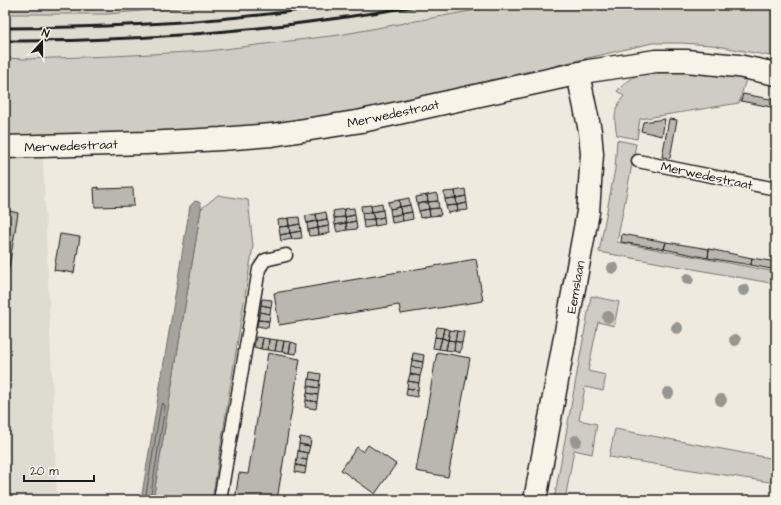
<svg xmlns="http://www.w3.org/2000/svg" width="781" height="505" viewBox="0 0 781 505" font-family="'Architects Daughter',sans-serif">
	<rect width="100%" height="100%" fill="#eeeae0"/>
	<filter id="ink" filterUnits="userSpaceOnUse"><feTurbulence type="fractalNoise" baseFrequency=".025" numOctaves="2"/><feDisplacementMap in="SourceGraphic" scale="8" xChannelSelector="R" yChannelSelector="G"/><feConvolveMatrix kernelMatrix="1 2 1 2 8 2 1 2 1" color-interpolation-filters="sRGB"/></filter>
	<g filter="url(#ink)">
		<path fill="#dedbd1" d="M210,5h293l-164,30 -131,16 -95,5 -89,3 -19,-1v-44h102z
			M5,158h38l14,342h-52z"/>
		<path fill="#cfccc3" stroke="#767470" d="M5,5h205l-103,9h-102z
			M503,5h273v52l-64,-12 -31,-2h-29l-94,22 -16,5 -12,1 -168,39 -139,21 -218,6v-79l19,1 89,-3 95,-5 131,-16z
			M673,72l27,1 27,4 7,-2 12,3v1l-7,24 -99,16 -3,20 -20,-4c-3,-16 -4,-25 7,-39l-7,-5c20,-21 29,-18 56,-19z
			M617,140l19,4 -19,98 159,30v12l-177,-32 16,-83z
			M218,195l30,5 5,46 -41,254h-59l48,-291z
			M591,296l28,6 -5,24 -16,-4 -10,49 18,4 -3,16 -18,-4 -6,33 18,4 -5,30 -18,-4 -9,50h-11z
			M615,429l155,29 2,-11h4v36l-167,-26z"/>
		<path fill="#a6a39d" stroke="#6f6d69" d="M195,201l4,1 2,2v5l-48,291h-12l49,-294z"/>
		<g fill="none" stroke-linecap="round" stroke-linejoin="round">
			<path stroke="#535250" stroke-width="1" d="M145,500l16,-95 2,-2 2,3 -15,94"/>
		</g>
		<path fill="#bab7af" stroke="#1c1c1c" d="M743,94l33,6v8l-35,-7z
			M665,119l-3,17 -21,-5 2,-9z
			M669,119l8,1 -7,38 -8,-1z
			M98,187v2l35,-1 1,18 -39,1 -1,-19z
			M465,189l1,7 -10,2 -1,-7z
			M455,191l1,7 -11,1 -1,-7z
			M437,193l1,8 -10,1 -1,-7z
			M427,195l1,7 -11,2 -1,-7z
			M466,196l1,7 -10,2 -1,-7z
			M409,198l1,7 -10,2 -1,-7z
			M456,198l1,7 -11,1 -1,-7z
			M399,200l1,7 -10,2 -2,-7z
			M438,201l1,7 -10,1 -1,-7z
			M428,202l1,7 -10,2 -2,-7z
			M382,203l1,7 -11,2 -1,-7z
			M467,203l1,7 -10,1 -1,-6z
			M371,205l1,7 -10,1 -1,-7z
			M410,205l2,7 -11,2 -1,-7z
			M457,205l1,6 -10,2 -2,-7z
			M400,207l1,7 -10,2 -1,-7z
			M354,208l1,7 -10,2 -1,-8z
			M439,208l2,7 -11,1 -1,-7z
			M344,209l1,8 -11,1 -1,-7z
			M429,209l1,7 -10,2 -1,-7z
			M5,210l13,3 -13,78z
			M383,210l1,7 -10,2 -2,-7z
			M326,212l1,7 -10,2 -1,-7z
			M372,212l2,7 -11,1 -1,-7z
			M412,212l1,7 -10,2 -2,-7z
			M316,214l1,7 -10,2 -2,-7z
			M401,214l2,7 -11,2 -1,-7z
			M355,215l1,6 -10,2 -1,-6z
			M299,217l1,7 -11,2 -1,-8z
			M345,217l1,6 -11,2 -1,-7z
			M384,217l1,7 -10,2 -1,-7z
			M288,218l1,8 -10,1 -1,-7z
			M327,219l2,7 -11,2 -1,-7z
			M374,219l1,7 -11,2 -1,-8z
			M317,221l1,7 -10,2 -1,-7z
			M356,221l1,8 -10,1 -1,-7z
			M346,223l1,7 -10,2 -2,-7z
			M300,224l1,7 -11,2 -1,-7z
			M289,226l1,7 -10,2 -1,-8z
			M329,226l1,7 -11,2 -1,-7z
			M318,228l1,7 -10,1 -1,-6z
			M301,231l1,7 -10,1 -2,-6z
			M290,233l2,6 -11,2 -1,-6z
			M60,234l20,3 -6,36 -20,-3z
			M622,234l44,8 -2,7 -43,-7z
			M666,242l43,7 -1,9 -44,-9z
			M709,249l43,9 -1,7 -43,-7z
			M752,258l24,4v8l-25,-5z
			M476,259l7,42 -82,13 -2,-9 -120,20 -5,-32z
			M262,299l10,1 -1,7 -10,-2z
			M261,305l10,2 -1,7 -10,-2z
			M260,312l10,2 -1,7 -11,-1z
			M258,320l11,1 -1,7 -11,-2z
			M437,327l7,1 -2,10 -7,-1z
			M444,328l6,2 -2,10 -6,-2z
			M450,330l7,1 -2,10 -7,-1z
			M457,331l7,1 -2,11 -7,-2z
			M256,337l7,1 -2,11 -7,-2z
			M435,337l7,1 -3,11 -6,-1z
			M263,338l6,1 -1,11 -7,-1z
			M442,338l6,2 -2,10 -7,-1z
			M269,339l8,1 -2,11 -7,-1z
			M277,340l7,1 -2,11 -7,-1z
			M448,340l7,1 -1,10 -8,-1z
			M284,341l7,1 -2,11 -7,-1z
			M455,341l7,2 -2,10 -6,-2z
			M291,342l6,2 -1,10 -7,-1z
			M437,352l33,6 -22,119 -32,-6z
			M268,353l32,6 -23,141h-42l4,-27 9,1z
			M413,353l11,2 -1,7 -11,-2z
			M412,360l11,2 -1,7 -11,-2z
			M411,367l11,2 -2,7 -10,-2z
			M310,372l11,2 -1,7 -11,-2z
			M410,374l10,2 -1,7 -11,-2z
			M309,379l11,2 -1,7 -11,-2z
			M408,381l11,2 -1,7 -11,-2z
			M308,386l11,2 -1,7 -11,-2z
			M407,388l11,2 -1,7 -11,-2z
			M307,393l11,2 -1,7 -11,-2z
			M306,400l11,2 -1,7 -11,-2z
			M300,437l11,2 -1,7 -11,-2z
			M299,444l11,2 -2,7 -10,-2z
			M368,445l28,19 -21,30 -34,-24 16,-23 6,5z
			M298,451l10,2 -1,7 -10,-2z
			M297,458l10,2 -1,7 -10,-2z
			M296,465l10,2 -1,7 -10,-2z"/>
		<g fill="none" stroke-linecap="round" stroke-linejoin="round">
			<g stroke="#1c1c1c" stroke-width="15">
				<path id="service" d="M638,161l138,28
					M220,500l39,-231 6,-9 21,-5"/>
			</g>
			<g stroke="#1c1c1c" stroke-width="25">
				<path id="minor" d="M5,147l141,-4 75,-4 51,-4 90,-14 227,-50 67,-10h30l52,5 38,8
					M535,500l53,-288 4,-58 -2,-23 -12,-57"/>
			</g>
			<use href="#service" stroke="#f7f3e8" stroke-width="12"/>
			<use href="#minor" stroke="#f7f3e8" stroke-width="22"/>
			<path stroke="#1c1c1c" stroke-width="3" d="M5,28c110,0 221,-6 330,-23
				M5,41c140,1 279,-12 417,-36"/>
		</g>
		<g fill="#989690">
			<circle cx="613" cy="268" r="6"/>
			<circle cx="688" cy="279" r="6"/>
			<circle cx="744" cy="290" r="6"/>
			<circle cx="608" cy="317" r="6"/>
			<circle cx="677" cy="328" r="6"/>
			<circle cx="735" cy="340" r="6"/>
			<circle cx="668" cy="393" r="6"/>
			<circle cx="721" cy="400" r="6"/>
			<circle cx="576" cy="441" r="6"/>
		</g>
	</g>
	<g text-anchor="middle" stroke-width="3.5" stroke-linejoin="round" paint-order="stroke">
		<g font-size="13" fill="#1c1c1c" stroke="#f7f3e8">
			<text transform="translate(393 113) rotate(-12)" y="5">Merwedestraat</text>
			<text transform="translate(71 145) rotate(-2)" y="5">Merwedestraat</text>
			<text transform="translate(707 175) rotate(12)" y="5">Merwedestraat</text>
			<text transform="translate(575 287) rotate(-80)" y="5">Eemslaan</text>
		</g>
	</g>
	<rect width="781" height="505" fill="none" stroke="#f7f3e8" stroke-width="20"/>
	<rect x="10" y="10" width="761" height="485" fill="none" stroke="#1c1c1c" stroke-width="1.5" filter="url(#ink)"/>
	<g transform="translate(42 42) rotate(21)" stroke="#f7f3e8" stroke-width="3" paint-order="stroke">
	<path d="M0-3L7 15L0 10L-7 15Z" fill="#1c1c1c"/>
	<text y="-6" font-size="11" font-weight="bold" text-anchor="middle" fill="#1c1c1c">N</text>
	</g>
	<path d="M24 475v6h70v-6" fill="none" stroke="#1c1c1c" stroke-width="2"/>
	<text x="30" y="475" font-size="12" fill="#1c1c1c" stroke="#f7f3e8" stroke-width="3" paint-order="stroke">20 m</text>
</svg>
